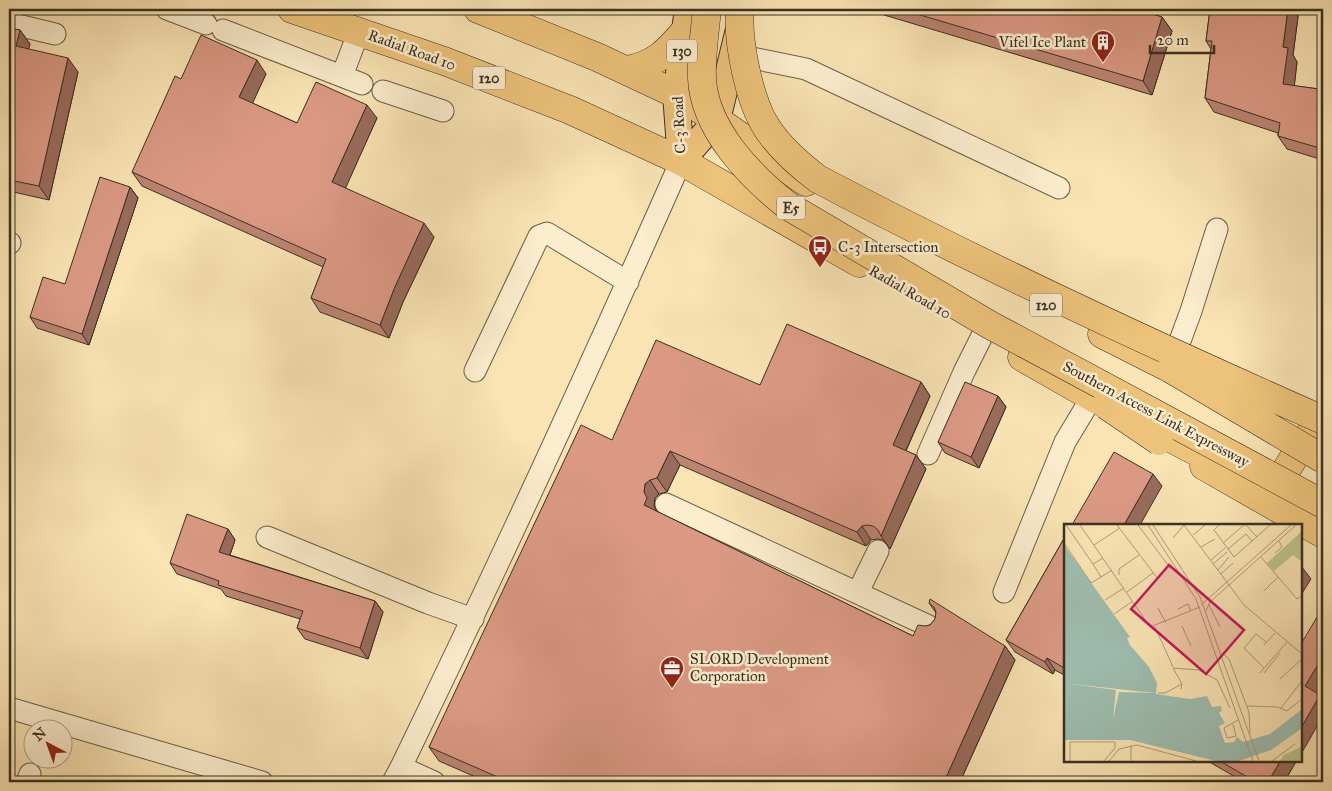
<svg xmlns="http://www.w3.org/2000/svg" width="1332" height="791" viewBox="0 0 1332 791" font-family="'IM FELL Great Primer',serif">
	<rect width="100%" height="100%" fill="#fae4b4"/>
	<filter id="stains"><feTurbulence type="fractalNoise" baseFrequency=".004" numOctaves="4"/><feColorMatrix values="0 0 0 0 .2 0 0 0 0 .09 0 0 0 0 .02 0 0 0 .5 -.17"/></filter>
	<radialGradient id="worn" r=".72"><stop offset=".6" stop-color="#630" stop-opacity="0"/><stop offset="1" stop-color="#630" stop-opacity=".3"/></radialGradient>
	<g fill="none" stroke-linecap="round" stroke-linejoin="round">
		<g stroke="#6a5d48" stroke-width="23">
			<path id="minor" d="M167,9l39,15
				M9,23l46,11
				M223,30l139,54
				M733,54l73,15 253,119
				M342,76l17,-45
				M383,91l60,20
				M9,243h1
				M1170,368l21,-57 26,-82
				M475,371l64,-135 8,-3 81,49
				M928,454l36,-82 19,-38
				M666,504l267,124
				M267,537l161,66 45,16
				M858,592l20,-41
				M1004,592l61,-150 27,-45
				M9,708l253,74
				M401,767l33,15
				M27,782l3,-8
				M393,782l8,-15c97,-200 190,-402 280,-606"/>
		</g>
		<g stroke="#3a3024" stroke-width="28">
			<path id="major" d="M681,161l36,-41 22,-91
				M681,161l-5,-67 12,-85"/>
		</g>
		<g stroke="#3a3024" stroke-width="29">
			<path id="highway" d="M292,9l152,52 126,49 111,51 178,102
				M478,9l119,48 79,37 41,26 89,62
				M626,70c28,-4 41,-18 59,-39
				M1102,334l89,45
				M1022,357l70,40 134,70
				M1204,466l119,68
				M1273,491l33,-53"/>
		</g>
		<use href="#minor" stroke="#fcedce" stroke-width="21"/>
		<use href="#major" stroke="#edc27a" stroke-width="26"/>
		<use href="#highway" stroke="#edc27a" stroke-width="28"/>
		<g stroke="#3a3024" stroke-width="29" stroke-linecap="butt">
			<path id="highway-bridge" d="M707,9c-2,22 -6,46 -5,69 2,51 48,98 86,128l202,119 333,179
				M740,9c-3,31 9,92 27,119 13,20 31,36 51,51 165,87 335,166 505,241
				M1171,369l152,90
				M1106,405l53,36"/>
		</g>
		<use href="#highway-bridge" stroke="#edc27a" stroke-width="28"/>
	</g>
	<path fill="#bc8472" stroke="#3a3024" d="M864,9h272l26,8 10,14 -20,64z
		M1210,9h89l-6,46 4,7 -3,24 25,3 4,-31v102l-36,-11 -9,-13v-3l-64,-21 -9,-14 6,-49 -5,-8z
		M9,28l11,2 10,14 -2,5 50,23 -29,128 -40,-9z
		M266,74l-14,29 45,20 80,-5 -32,70 89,49 -31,65 -14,36 -69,-26 -9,-14 12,-31 -181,-81 -10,-14z
		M130,187l8,11 -49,147 -52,-17 -7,-11 35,-33z
		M921,382l9,14 -24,55 10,4 10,14 -36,80 -7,-9 -6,-1 -6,1 -5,6 -186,-81 -13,27 -8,2 -4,4 -1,8 2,5 257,125 12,-10 5,-1 5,-6 1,-6 -7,-10 76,43 10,14 -55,122h-473l-48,-21 -10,-14 183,-307 148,-55z
		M998,396l8,11 -27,61 -34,-15 -7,-11z
		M228,529l7,11 -5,15 145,46 8,11 -15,47 -63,-20 -8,-11 3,-9 -74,-23 -5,-7 -44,-15 -7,-11z
		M1066,535v141l-11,-6 -2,4 -38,-22 -9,-12z
		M1206,760h91l-13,22h-40z"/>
	<path fill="#996b5c" stroke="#3a3024" d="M1288,9h11l-6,46 4,7 -4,36 -10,-14v-37z
		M1162,17l10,14 -20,64 -9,-14z
		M20,30l10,14 -4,16 -10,-14z
		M68,58l10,14 -29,128 -10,-14z
		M257,60l9,14 -17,37 -10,-14z
		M367,105l10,13 -35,78 -10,-14z
		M130,187l8,11 -49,147 -7,-11z
		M424,223l10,14 -31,65 -14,36 -9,-13 14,-36z
		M921,382l9,14 -28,63 -9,-14z
		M998,396l8,11 -27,61 -8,-11z
		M670,451l10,14 -13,27 -10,-14z
		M916,455l10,14 -36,80 -9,-13z
		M1153,474l9,12 -22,39h-16z
		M650,480l9,14 -4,4 -1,8 3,6 -13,-7v-13l1,-8z
		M862,526l9,14 -5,6 -9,-14z
		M228,529l7,11 -8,23 -8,-11z
		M1302,567l9,12 -10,16v-26z
		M375,601l8,11 -15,47 -8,-11z
		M1005,646l10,14 -55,122h-16z
		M1323,656v26l-9,16 -9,-12z
		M1047,658l8,12 -2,4 -8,-12z
		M1320,695l3,5v16l-22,38v-26z
		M1281,760h16l-13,22h-16z"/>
	<path fill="#db9984" stroke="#3a3024" d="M900,9h236l26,8 -19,64z
		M1210,9h78l-5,38 5,1 -5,36 36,5 4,-31v91l-45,-13 2,-13 -75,-25 7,-57h-6z
		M9,28l11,2 -4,16 52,12 -29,128 -30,-6z
		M201,35l56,25 -18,37 58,26 19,-41 51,23 -35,77 92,41 -30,66 -14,36 -69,-27 15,-39 -194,-87 43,-96 6,3z
		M100,177l30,10 -48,147 -52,-17 13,-40 22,7z
		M787,324l134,58 -28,63 23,10 -35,81 -3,-6 -5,-4 -6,-1 -5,1 -5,6 -187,-81 -13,27 -7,2 -5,4 -1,8 3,6 -3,7 269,131 5,-11 7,1 5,-1 5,-6 1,-7 -2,-5 -5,-4 1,-4 75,47 -61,136h-435l-80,-35 152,-322 31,15 44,-100 104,45z
		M965,382l33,14 -27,61 -33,-15z
		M1114,452l39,22 -29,51h-52z
		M187,514l41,15 -9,23 156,49 -15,47 -63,-20 6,-17 -85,-26 1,-4 -49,-18z
		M1066,535v134l-19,-11 -2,4 -39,-22z
		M1323,607v49l-18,30 15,9 -19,33v-84z
		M1218,760h63l-13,22h-12z"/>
	<defs>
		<g id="building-pin" transform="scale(1.25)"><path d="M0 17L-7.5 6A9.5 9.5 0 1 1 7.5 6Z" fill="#8f2418" stroke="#fcedce"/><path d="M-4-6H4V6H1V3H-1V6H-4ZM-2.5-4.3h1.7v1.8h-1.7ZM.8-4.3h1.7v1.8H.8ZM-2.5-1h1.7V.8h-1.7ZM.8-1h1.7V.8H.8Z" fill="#fff"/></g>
		<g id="bus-pin" transform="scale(1.25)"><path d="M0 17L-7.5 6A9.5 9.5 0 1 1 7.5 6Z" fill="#8f2418" stroke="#fcedce"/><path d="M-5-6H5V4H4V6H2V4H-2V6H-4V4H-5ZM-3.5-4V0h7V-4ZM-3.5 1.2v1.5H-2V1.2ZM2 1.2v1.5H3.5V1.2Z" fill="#fff"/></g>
		<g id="office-pin" transform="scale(1.25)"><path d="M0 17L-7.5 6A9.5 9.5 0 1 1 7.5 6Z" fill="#8f2418" stroke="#fcedce"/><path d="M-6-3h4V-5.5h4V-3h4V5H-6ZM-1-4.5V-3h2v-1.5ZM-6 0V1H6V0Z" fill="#fff"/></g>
	</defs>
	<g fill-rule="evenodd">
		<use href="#building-pin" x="1103" y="42"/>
		<use href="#bus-pin" x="820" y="247"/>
		<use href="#office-pin" x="672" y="668"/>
	</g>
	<g text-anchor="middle" stroke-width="5" stroke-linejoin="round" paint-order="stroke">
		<g fill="#fcedce" stroke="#746957" stroke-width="1">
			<rect x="667" y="39.5" width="30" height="23" rx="4"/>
			<rect x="473" y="66.5" width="32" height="23" rx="4"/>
			<rect x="777" y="196.5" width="28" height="23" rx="4"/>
			<rect x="1030" y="293.5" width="32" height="23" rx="4"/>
		</g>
		<g font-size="14" font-weight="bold" fill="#3a3024">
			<text x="682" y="56">130</text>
			<text x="489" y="83">120</text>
			<text x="791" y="213">E5</text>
			<text x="1046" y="310">120</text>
		</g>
		<g font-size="15" fill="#3a3024" stroke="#fcedce" text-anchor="start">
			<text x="1086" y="47" text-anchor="end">Vifel Ice Plant</text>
			<text x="838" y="252">C-3 Intersection</text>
			<text x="690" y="664">SLORD Development<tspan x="690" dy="17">Corporation</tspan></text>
		</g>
		<g font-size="15" fill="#3a3024" stroke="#fcedce">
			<text transform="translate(412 50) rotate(20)" y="5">Radial Road 10</text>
			<text transform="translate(679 125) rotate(-93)" y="5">C-3 Road</text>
			<text transform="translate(910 292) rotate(30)" y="5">Radial Road 10</text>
			<text transform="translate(1156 414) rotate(28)" y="5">Southern Access Link Expressway</text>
		</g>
	</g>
	<g transform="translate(1064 524)">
		<rect width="238" height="238" fill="#fae4b4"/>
		<path d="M237,8l1,30 -9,-7 -19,16 -7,-8zM237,223v14h-21l4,-6z" fill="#bec48d"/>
		<path d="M0,21l66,92 -3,1 3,7 19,22 8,16 -1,11 34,5 17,-3 5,11 9,-1 1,5 -3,2 6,10 -6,3 6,17 9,-1 3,-5 6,5 27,-8 31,-24v19l-30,21 -32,11h-23l-86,-21h-66z" fill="#9ebeb1"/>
		<path d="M0,159l53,6 39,4 -37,-1 -6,27 3,-29z" fill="#fae4b4"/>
		<path fill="none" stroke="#ad9c7a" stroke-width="1" d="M2,1l27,39 10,-6M16,1l70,102 50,-20M53,1l41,54M74,1l33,44M84,1l48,74 57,162M89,1l47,72 59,164M120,1l60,80 58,49M155,1l-5,5 20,27 36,-32M182,1l11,12M129,11l12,-10M109,14l11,-13M0,19l27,40 10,-6M159,19l21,-18M30,21l26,-17M137,23l14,-8M164,25l18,-15 6,7M211,29l7,-6 -3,-6M197,33l36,42 5,-4M147,36l14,-12M29,40l8,13 11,-7M149,40l14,-12M154,46l11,-13M157,50l12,-11M55,51v-6l20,-14M200,67l14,-14M63,68l26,-19M41,76l19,-12M137,81l90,-80M145,81l11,22M94,84l8,15M114,85l10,-5 3,7M142,87l4,-9 86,-77M50,90l19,-13M118,102l9,20M91,103l18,40M200,121l11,-12M158,129l7,6 20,53 1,21M200,144l-20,-20 12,-14 10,8M196,149l27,-31M200,149l16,-20M216,155l22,-20M117,165l1,-5 -9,-16 26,2 18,10 13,28M94,169h7l17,-9M183,182l31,1 9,4 15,-12M217,184l21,-27M169,200l3,12 -9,2 -3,-10 14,-8M6,237v-19h45v6l-11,13M45,237l10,-12 18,-4 59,16M67,237v-16M208,237l23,-17"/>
		<path fill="#c2185b" fill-opacity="0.15" stroke="#c2185b" stroke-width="2.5" d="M105,41l75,65 -38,44 -75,-65z"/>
		<rect width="238" height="238" fill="none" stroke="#3a3024" stroke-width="2.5"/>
	</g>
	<rect width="1332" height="791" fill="none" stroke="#fae4b4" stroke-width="30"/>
	<rect x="10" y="10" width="1312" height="771" fill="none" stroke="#3a3024" stroke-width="2.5"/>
	<rect x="15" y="15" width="1302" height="761" fill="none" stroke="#3a3024"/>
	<g transform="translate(48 744) rotate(319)"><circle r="24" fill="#fcedce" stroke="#aea18a"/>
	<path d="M0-4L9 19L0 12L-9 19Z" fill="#8f2418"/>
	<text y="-8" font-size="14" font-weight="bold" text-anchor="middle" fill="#3a3024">N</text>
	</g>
	<path d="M1150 45v8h64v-8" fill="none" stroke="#3a3024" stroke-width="2.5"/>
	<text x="1157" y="45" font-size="15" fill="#3a3024" stroke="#fcedce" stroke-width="4" paint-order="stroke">20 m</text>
	<rect width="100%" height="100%" filter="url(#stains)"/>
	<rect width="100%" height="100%" fill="url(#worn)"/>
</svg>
